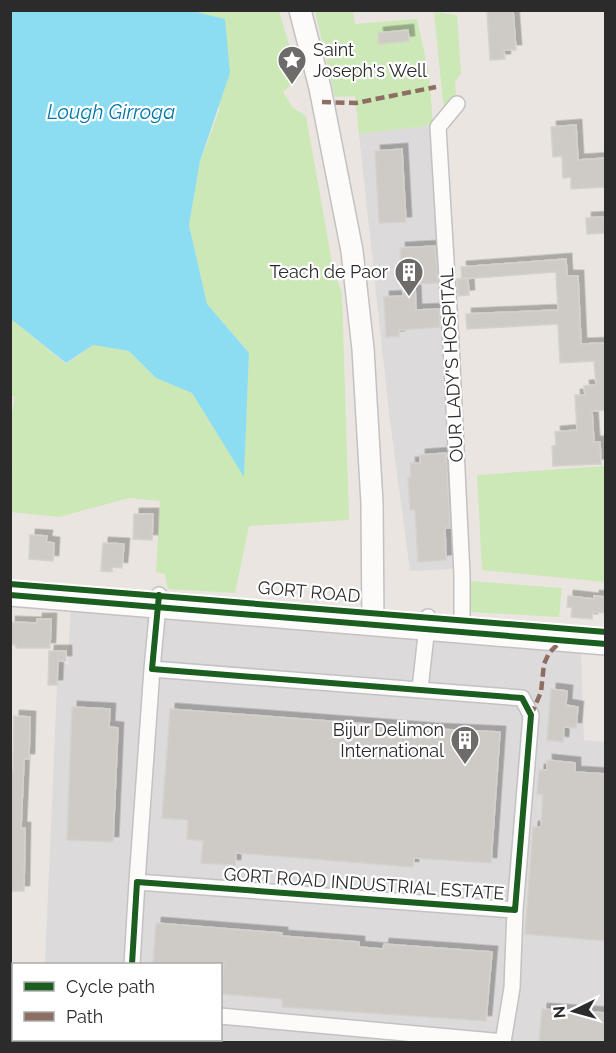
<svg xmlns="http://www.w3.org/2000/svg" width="616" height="1053" viewBox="0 0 616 1053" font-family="Raleway,sans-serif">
	<defs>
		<filter id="shadow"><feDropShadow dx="5.5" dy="-5.5" stdDeviation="0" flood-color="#0004"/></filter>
	</defs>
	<rect width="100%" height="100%" fill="#eae5e0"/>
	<path fill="#dddadc" d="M433,125l23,402 -2,42 -44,2 -21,-158 -30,-279z
		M71,605l510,43 3,92 21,2v300h-464l-2,-2h81v-76h-175l13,-301 10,1z"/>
	<path fill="#cce8b6" d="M188,11h91l20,67 -16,14 10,16 13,8 27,152 9,26 7,226 -100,6 -14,67 -67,-4 -3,-15 -9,-2 4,-71 -31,-3 -70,19 -48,-5 -1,-41 3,-7h-2v-45l4,-22 -4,-1v-77l55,45 27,-19 36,6 27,27 36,15 52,83 5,-123 -42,-49 -18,-79 11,-64 19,-50 6,-92z
		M315,11h38l2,13 62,-5 12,55 4,51 -74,9 -4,-38 -20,1z
		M434,12l23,3 4,58 -6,9 1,14 -12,15z
		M605,466v116l-123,-12 -5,-95z
		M469,581l93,7 -3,29 -87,-5 -3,-6z
		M10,990h3l1,50h125l2,2h-130z"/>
	<path fill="#8dddf2" d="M188,10l37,9 5,54 -30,88 -11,64 18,79 42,49 -5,124 -52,-84 -36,-15 -27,-27 -36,-6 -27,18 -55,-44v-308z"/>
	<path fill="#cecbc7" stroke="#d5d1cc" stroke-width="1.5" filter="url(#shadow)" d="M487,10h26l3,40h-12l1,9 -15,1z
		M408,30l1,11 -30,3 -1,-11z
		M576,125l2,35 28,-2v29l-35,2v-12l-8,1 -1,-22 -9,1 -2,-30z
		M402,149l4,73 -27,1 -4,-72z
		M606,217v16l-19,1 -1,-16z
		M435,246l3,37 -23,1 1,26 23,-1 1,18 -41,3v6l-13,1 -2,-40 19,-1 -3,-48z
		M566,259l1,17h11l3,68 25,-1v67l-14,1 2,31h6l1,22 -48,2 -1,-20 4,-1 -1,-13 22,-2 -2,-35h10l-1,-9 12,-1 -2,-24 -34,2 -2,-39 -91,5 -1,-15 92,-4 -2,-38 -94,7 -1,-12z
		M468,278l1,17 -11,1 -1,-17z
		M446,453l4,75h-5l1,32 -28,2 -3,-52h-5l-2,-33h3l-1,-14h10v-8z
		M134,514h19l-1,26 -19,-1z
		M30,535l17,1 -1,6 8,1 -1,18 -24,-2z
		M103,543l21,1 -2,24 -10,-1v5l-11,-1z
		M568,596l26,3v-3l12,1v16l-13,-1 -1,7 -21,-2 1,-10h-5z
		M37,619h14l-1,29h-34v-3l-6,-1v-22l27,1z
		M49,651h17v10h-8l-1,24h-9z
		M551,689l16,2 -1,14 12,2 -2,21 -12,-1 -1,15 -16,-2z
		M72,707l38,2 -1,18 9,1 -5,114 -46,-2z
		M170,709l264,20 66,3 -9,131 -77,-5 -1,9 -177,-14 -1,12 -34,-2 2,-22 -16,-2 1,-19 -26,-2z
		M14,716l16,1 -1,42h-5l-3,69h4l-1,63h-14v-120h3z
		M547,760l28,3v9l31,2v167l-81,-7 8,-107h8l2,-33h-6l2,-24h8z
		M156,923l126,10v3l77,6v5l24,2 1,-5 108,8 -6,69 -204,-14v-8l-61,-5 3,-30h-71z
		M542,1009l64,4v29h-67z"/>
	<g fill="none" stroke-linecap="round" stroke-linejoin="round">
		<g stroke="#c3c1c2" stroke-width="18">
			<path id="street" d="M457,104l-19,23 13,217 11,231v58
				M420,689l8,-72
				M137,882l15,-213
				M132,964l5,-82 378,28 16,-195 -9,-17 -370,-29 7,-74
				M220,1016l284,26
				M503,1042l9,-54 3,-78"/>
		</g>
		<g stroke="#c3c1c2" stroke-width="24">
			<path id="secondary" d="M300,10l20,78 32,163 11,98 9,154 1,122
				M10,595l596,49"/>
		</g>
		<use href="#street" stroke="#fcfbfa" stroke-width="15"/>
		<use href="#secondary" stroke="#fcfbfa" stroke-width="21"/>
		<path stroke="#8d6e63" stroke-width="4.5" stroke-dasharray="9 4.5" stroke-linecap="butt" d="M322,102l34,1 80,-16
			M531,715l10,-23 3,-28 5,-11 8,-8 1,-5"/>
		<g stroke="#fff" stroke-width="10">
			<path id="cycleway" d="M10,584l596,48
				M10,595l596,49
				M132,964l5,-82 378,28 16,-195 -9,-17 -370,-29 7,-74"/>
		</g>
		<use href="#cycleway" stroke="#1b5e20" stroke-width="6"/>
	</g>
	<defs>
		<g id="sight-pin" transform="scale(1.5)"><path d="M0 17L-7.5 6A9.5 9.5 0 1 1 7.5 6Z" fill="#6e6c6a" stroke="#fff"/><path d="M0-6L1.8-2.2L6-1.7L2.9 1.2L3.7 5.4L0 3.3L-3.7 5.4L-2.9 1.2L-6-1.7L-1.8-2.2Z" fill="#fff"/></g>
		<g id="building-pin" transform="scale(1.5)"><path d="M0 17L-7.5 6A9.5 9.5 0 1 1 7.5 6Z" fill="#6e6c6a" stroke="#fff"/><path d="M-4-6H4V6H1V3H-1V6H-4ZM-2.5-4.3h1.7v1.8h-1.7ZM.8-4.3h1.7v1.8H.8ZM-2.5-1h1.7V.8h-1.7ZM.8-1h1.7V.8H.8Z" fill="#fff"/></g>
	</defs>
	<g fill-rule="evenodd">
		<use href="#sight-pin" x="292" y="60"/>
		<use href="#building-pin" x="409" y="272"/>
		<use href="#building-pin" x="465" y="740"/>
	</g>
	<g text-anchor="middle" stroke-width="4.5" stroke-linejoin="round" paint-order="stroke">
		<g font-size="18" fill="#2b2b2b" stroke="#fff" text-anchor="end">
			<text x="313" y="56" text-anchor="start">Saint<tspan x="313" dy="21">Joseph's Well</tspan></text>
			<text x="388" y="278">Teach de Paor</text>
			<text x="444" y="736">Bijur Delimon<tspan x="444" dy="21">International</tspan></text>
		</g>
		<g font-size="18" fill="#2b2b2b" stroke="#fff">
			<text transform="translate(452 365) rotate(-93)" y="6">OUR LADY'S HOSPITAL</text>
			<text transform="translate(309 592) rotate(5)" y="6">GORT ROAD</text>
			<text transform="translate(364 884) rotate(4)" y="6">GORT ROAD INDUSTRIAL ESTATE</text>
		</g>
		<g font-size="20" font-style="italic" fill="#07a" stroke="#fff">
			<text x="111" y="119">Lough Girroga</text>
		</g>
	</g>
	<rect width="616" height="1053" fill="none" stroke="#2b2b2b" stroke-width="24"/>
	<rect x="12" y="963" width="210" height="78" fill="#ffffff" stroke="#aaaaaa" stroke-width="1.5"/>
	<rect x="24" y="982" width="30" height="9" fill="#1b5e20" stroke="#aaaaaa" stroke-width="1.5"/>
	<text x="66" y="993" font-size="18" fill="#2b2b2b">Cycle path</text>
	<rect x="24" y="1012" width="30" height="9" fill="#8d6e63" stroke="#aaaaaa" stroke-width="1.5"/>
	<text x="66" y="1023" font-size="18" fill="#2b2b2b">Path</text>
	<g transform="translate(574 1011) rotate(265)" stroke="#ffffff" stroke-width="4.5" paint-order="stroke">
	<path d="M0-4.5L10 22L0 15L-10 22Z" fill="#2b2b2b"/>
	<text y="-9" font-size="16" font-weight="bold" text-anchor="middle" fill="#2b2b2b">N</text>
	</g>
</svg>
